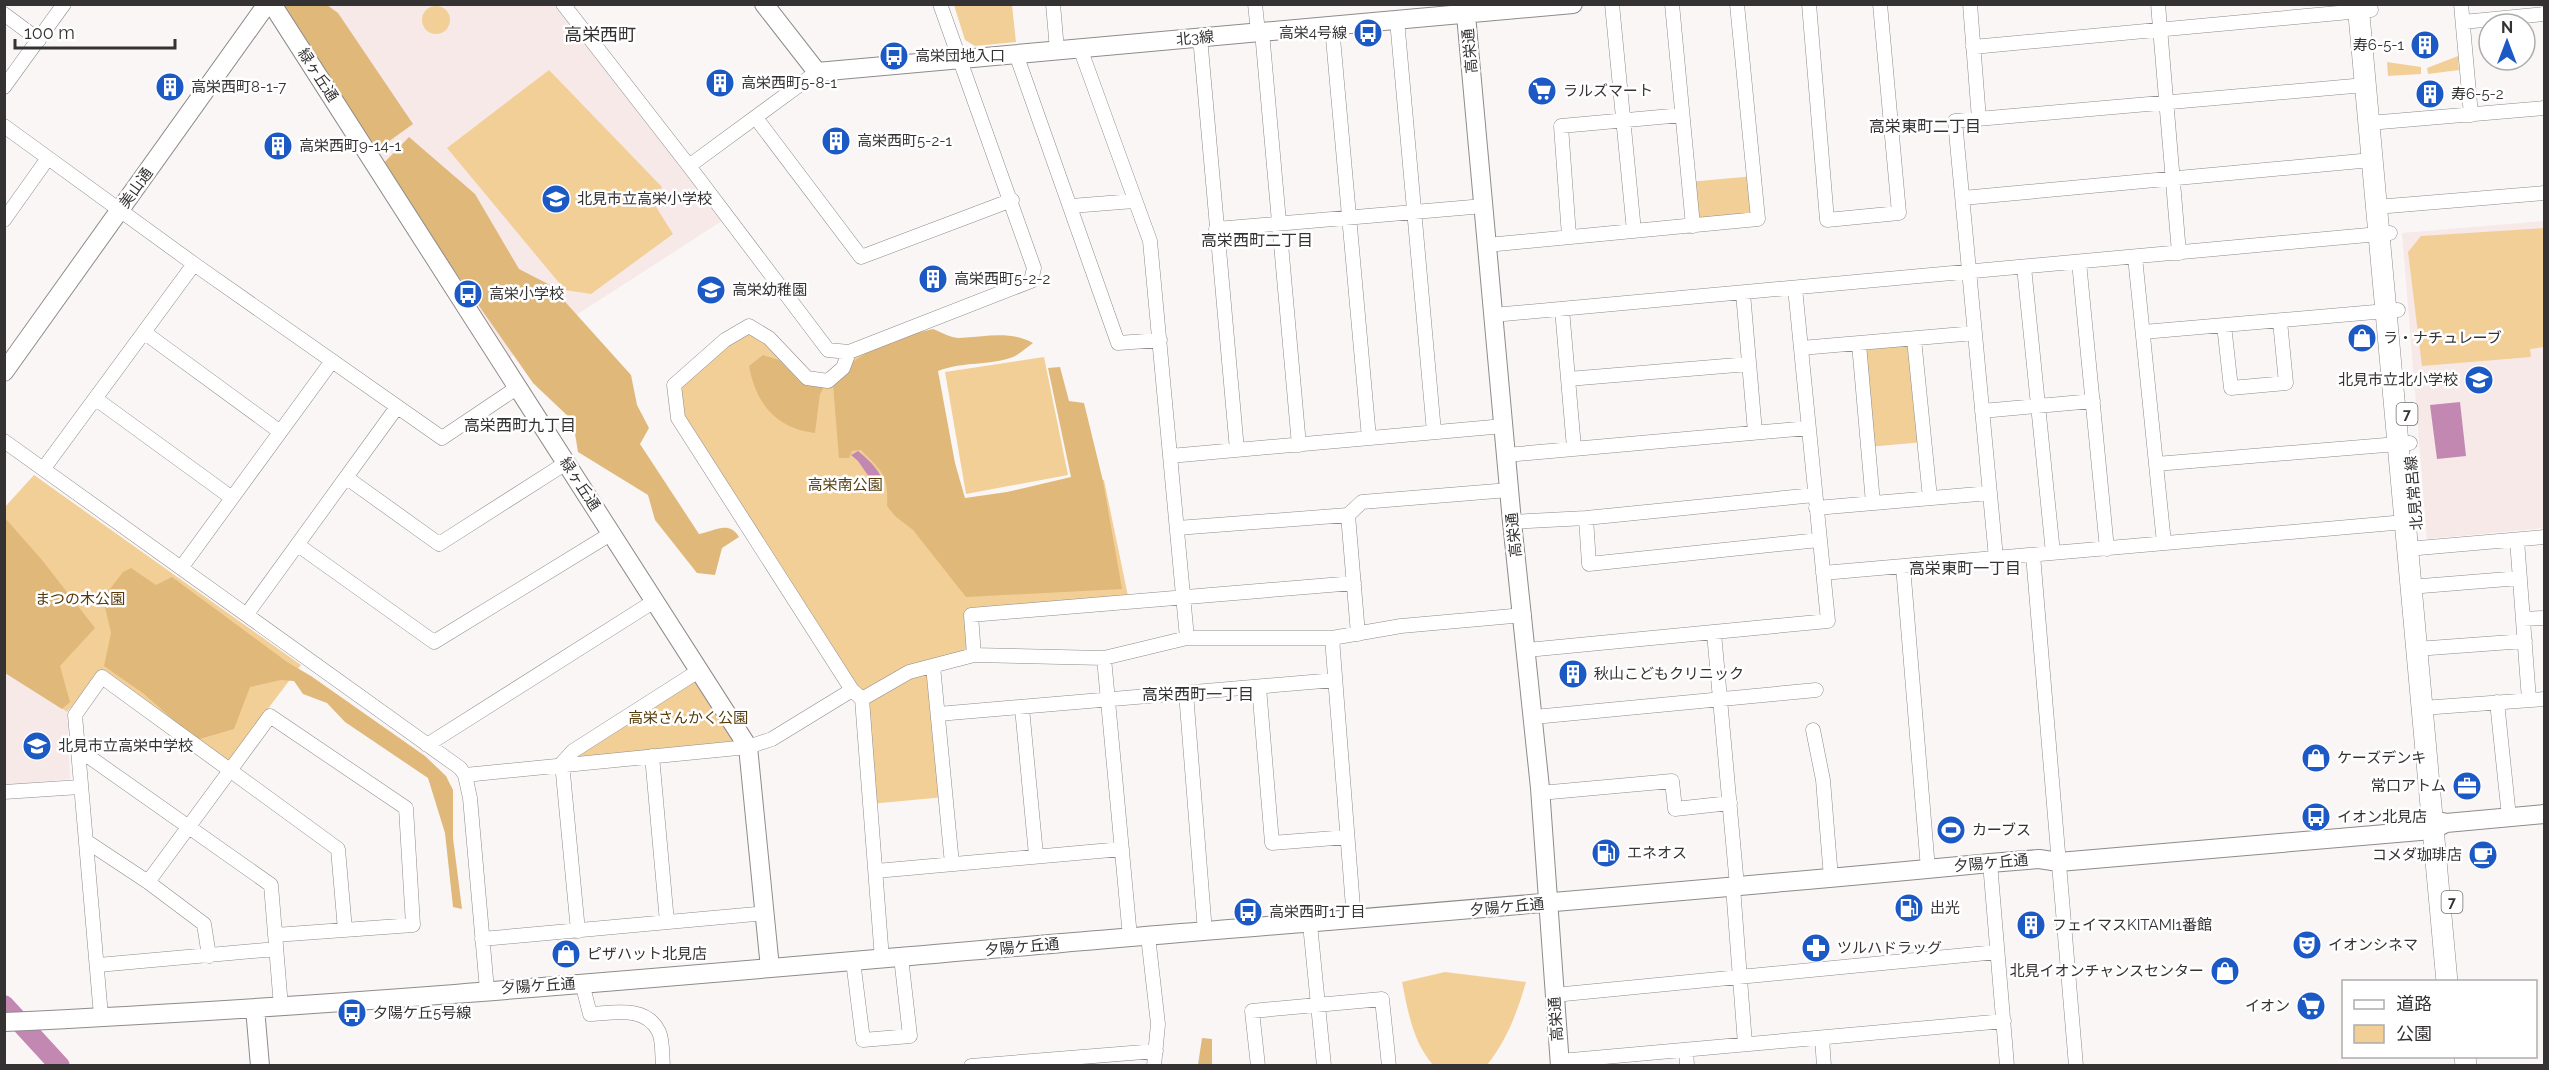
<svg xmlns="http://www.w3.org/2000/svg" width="2549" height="1070" viewBox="0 0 2549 1070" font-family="Raleway,'Noto Sans JP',sans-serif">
	<rect width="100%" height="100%" fill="#faf6f5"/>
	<path fill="#f6e9e7" d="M272,5h291l165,212 -226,146z
		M2544,221v307l-117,11 -25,-306z
		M4,664l63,48 3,67 -65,6z"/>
	<path fill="#f3cf98" d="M954,5h58l4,37 -41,4 -10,-6z
		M422 20a14 14 0 1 1 28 0a14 14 0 1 1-28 0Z
		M2458,56l1,14 -31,4 -1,-6z
		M2387,62l34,5v7l-33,2z
		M549,70l113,117 -9,15 20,32 -82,60 -26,-4 -118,-142z
		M1754,176l4,43 -65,7 -4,-44z
		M2544,228v119l-14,2 1,8 -109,9 -14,-114 13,-16z
		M749,326l58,52 21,3 21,-29 56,-15 56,166 143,-23 25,121 -158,14 3,40 -41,11 12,131 -75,7 -8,-105 -184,-281 -4,-33z
		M1914,339l10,103 -56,5 -9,-103z
		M1044,357l24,118 -102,19 -21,-122z
		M34,475l267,190 -74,98 -125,-92 -35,41 -62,-48 -1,-156z
		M700,670l48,77 -186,16z
		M1445,972l81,10c-9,31 -19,58 -39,83h-54c-20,-23 -25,-53 -31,-83z"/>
	<path fill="#dfb87a" d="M283,5h44l11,8 75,111 -32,23 -13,-8z
		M409,137l66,57 44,75 31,16 81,90 6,30 12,23 -9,16 59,90c16,-3 30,-14 40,3l-17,11 -7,27 -18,-2 -42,-53 -7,-25 -70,-43 -5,-31 -40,-38 -152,-217z
		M933,329c8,3 18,9 26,9 26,-1 50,-8 74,5 -6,4 -13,11 -20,14 -24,9 -49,4 -75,14l17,92 10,35 42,-6 64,-15 -23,-109 12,-1 9,34 15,2 19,78 19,108 -156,8 -53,-67 -18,-14 -8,-10c2,-32 -6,-35 -26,-56l-9,1 -3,7h-10l-6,-73 -7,-1 -6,10 -5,39c-40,-5 -59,-30 -66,-67l14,-11 16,5 22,23c38,1 37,-15 66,-30 20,-11 43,-19 66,-24z
		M5,518l37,42 53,68 -35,38 10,36 -8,7 -57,-36z
		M131,568l25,17 16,-8 115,85 24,14 114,80 21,20 7,14v48l9,71 -9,-2 -8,-74 -17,-55 -83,-56 -18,-19 -24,-9 -9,-13 -13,-1 -31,7 -16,42 -38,11 -52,-46 -40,-28 7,-33 -8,-35 20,-26z
		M1202,1038l10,1v26h-14z"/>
	<path fill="#c288b2" d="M2460,402l6,54 -29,3 -7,-54z
		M858,451c10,8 28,24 24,37l-6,-1 -18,-26 -7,-6z"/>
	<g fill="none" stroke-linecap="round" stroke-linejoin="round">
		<path stroke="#c288b2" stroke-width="20" d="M4,1005l56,61"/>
		<g stroke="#8e8b8a" stroke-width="15">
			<path id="street" d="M563,4l126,162 139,184 21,2 182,-71 3,-13 -94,-264
				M1053,4l4,46
				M1255,4l3,28
				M1612,4l22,227
				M1672,4l21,222
				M1809,4l18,216 72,-7 -19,-209
				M1970,4l9,115
				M2158,4l21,249
				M2461,4l10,111
				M4,14l35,26
				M1397,20l37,412
				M2463,22l81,-8
				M1332,27l37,411
				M1262,32l37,413
				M1200,37l37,413
				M1973,47l398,-37
				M1080,48l70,193 37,397
				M1016,54l102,289 42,-3
				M4,87l60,-83
				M756,118l105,139 151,-57
				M2369,123l175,-15
				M4,126l190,138 248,174 76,-51
				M689,166l128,-94
				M1963,198l409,-38
				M1071,206l63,-5
				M2376,207l168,-14
				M4,220l44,-62
				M1216,229l268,-23
				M1569,236l-8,-110 121,-11
				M1487,245l271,-26 -21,-215
				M2135,257l29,286
				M2079,262l28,287
				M2024,267l29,286
				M1743,293l12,139
				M1562,309l12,139
				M1493,315l897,-82
				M2224,325l7,63 55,-5 -6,-62
				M2143,332l255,-22
				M145,333l134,98
				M1914,339l16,159
				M1859,344l14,159
				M1801,348l174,-15
				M849,352l-6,16 -15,13 -21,-3 -38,-40 -20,-12 -24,14 -51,45 4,33 174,272 10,9 20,260
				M1568,379l181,-15
				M96,399l136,99
				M1982,411l111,-10
				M4,441l456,327 5,7 5,23 17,192
				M1506,455l302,-27
				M1170,456l334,-30
				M2156,464l254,-21
				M44,468l150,-204
				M347,478l92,66 127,-81
				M1816,508l174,-15
				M1348,515l10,119
				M1586,518l3,46 230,-24
				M1512,522l74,-4 228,-23
				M1177,528l171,-13 14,-13 147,-12
				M2517,540l12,160
				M298,545l136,97 178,-109
				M2407,549l137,-12
				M2033,555l43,511
				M1996,558l-41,-437 410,-36
				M1903,566l25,303
				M181,568l151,-207
				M1823,573l582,-51
				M2422,586l98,-8
				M247,614l150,-207
				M2523,619l21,-1
				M1714,633l23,253
				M1332,638l22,282
				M2416,649l109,-8
				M1527,650l301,-29 -33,-333
				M974,655l-3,-40 383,-32
				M1104,658l26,279
				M933,666l19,198
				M1259,687l13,156 75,-6
				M1186,693l19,239
				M862,699l47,-27 65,-17 130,3 83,-20h145l69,-12 123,-11
				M2497,702l12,115
				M1022,708l14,147
				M2422,708l122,-9
				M938,714l397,-34
				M1534,717l282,-27
				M1813,730l10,50 8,98
				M427,745l229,-145
				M78,749l193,136 10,122
				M652,756l15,166
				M465,775l283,-28 24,-8 80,-49
				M4,792l76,-5
				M1540,793l132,-12 3,28 55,-6
				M86,841l62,41 56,42 5,32
				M1990,863l17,203
				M876,871l246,-22
				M148,882l122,-166 136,92 7,117 -138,10
				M1733,887l12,157
				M1310,924l14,142
				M578,931l-16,-168 11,-12 127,-81
				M1148,936l10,88 -4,42
				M482,939l284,-26
				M853,961l10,79 47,-4 -9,-79
				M98,965l178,-16
				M582,983l8,31c24,-1 56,-9 69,18 4,9 3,24 4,34
				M1554,995l443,-43
				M101,1016l-26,-301 27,-38 236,172 7,81
				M1822,1038l2,28
				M1686,1050l1,16
				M1560,1061l444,-40
				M971,1066l185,-15
				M1258,1066l-6,-55 130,-12 7,67"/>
		</g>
		<g stroke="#8e8b8a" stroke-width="20">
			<path id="secondary" d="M272,4l476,743 22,221
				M764,4l53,68 756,-68
				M1465,4l47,518 28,266 20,278
				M4,372l263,-368
				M2434,820l12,3 98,-9
				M255,1008l5,58
				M4,1022c354,-16 706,-49 1058,-79 310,-26 619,-50 928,-80l49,-4 20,3 373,-32 14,-7"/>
		</g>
		<g stroke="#8e8b8a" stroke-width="22">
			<path id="primary" d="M2358,4l89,978
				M2465,1056l1,10"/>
		</g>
		<use href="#street" stroke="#fff" stroke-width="14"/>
		<use href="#secondary" stroke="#fff" stroke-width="18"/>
		<use href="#primary" stroke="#fff" stroke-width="21"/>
	</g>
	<defs>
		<g id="bus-disc" transform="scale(1.5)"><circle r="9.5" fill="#1c59c5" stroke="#fff"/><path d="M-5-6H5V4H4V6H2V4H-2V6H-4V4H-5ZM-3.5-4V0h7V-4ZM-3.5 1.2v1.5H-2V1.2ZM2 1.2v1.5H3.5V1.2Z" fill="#fff"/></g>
		<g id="building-disc" transform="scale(1.5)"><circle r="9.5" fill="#1c59c5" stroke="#fff"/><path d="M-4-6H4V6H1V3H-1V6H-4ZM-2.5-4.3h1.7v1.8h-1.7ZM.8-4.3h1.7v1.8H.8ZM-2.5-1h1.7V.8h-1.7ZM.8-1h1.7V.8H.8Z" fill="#fff"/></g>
		<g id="supermarket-disc" transform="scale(1.5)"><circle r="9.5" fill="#1c59c5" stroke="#fff"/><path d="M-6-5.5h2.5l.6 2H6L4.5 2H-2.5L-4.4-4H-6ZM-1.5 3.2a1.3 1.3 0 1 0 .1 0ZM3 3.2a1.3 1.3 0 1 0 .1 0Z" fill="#fff"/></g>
		<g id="school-disc" transform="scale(1.5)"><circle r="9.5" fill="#1c59c5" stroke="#fff"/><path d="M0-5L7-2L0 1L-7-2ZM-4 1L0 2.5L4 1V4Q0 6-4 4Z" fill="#fff"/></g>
		<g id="shop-disc" transform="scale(1.5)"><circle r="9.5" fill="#1c59c5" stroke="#fff"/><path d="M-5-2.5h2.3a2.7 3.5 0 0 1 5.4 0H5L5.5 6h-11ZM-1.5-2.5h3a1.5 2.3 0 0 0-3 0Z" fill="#fff"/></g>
		<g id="office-disc" transform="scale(1.5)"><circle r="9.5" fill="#1c59c5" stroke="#fff"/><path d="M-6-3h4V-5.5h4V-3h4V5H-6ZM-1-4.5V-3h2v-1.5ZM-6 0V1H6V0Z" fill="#fff"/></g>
		<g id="stadium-disc" transform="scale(1.5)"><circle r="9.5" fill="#1c59c5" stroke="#fff"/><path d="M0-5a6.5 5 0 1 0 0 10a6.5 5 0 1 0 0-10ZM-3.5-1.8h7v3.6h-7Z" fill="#fff"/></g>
		<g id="fuel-disc" transform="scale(1.5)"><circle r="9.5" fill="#1c59c5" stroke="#fff"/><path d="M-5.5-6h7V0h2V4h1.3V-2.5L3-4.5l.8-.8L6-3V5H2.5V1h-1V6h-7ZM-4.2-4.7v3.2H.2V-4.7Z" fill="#fff"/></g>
		<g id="cafe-disc" transform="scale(1.5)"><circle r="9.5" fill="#1c59c5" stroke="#fff"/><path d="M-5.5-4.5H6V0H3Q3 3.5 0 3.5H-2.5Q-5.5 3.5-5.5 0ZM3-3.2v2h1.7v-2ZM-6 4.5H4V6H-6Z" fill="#fff"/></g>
		<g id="theatre-disc" transform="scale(1.5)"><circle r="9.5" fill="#1c59c5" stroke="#fff"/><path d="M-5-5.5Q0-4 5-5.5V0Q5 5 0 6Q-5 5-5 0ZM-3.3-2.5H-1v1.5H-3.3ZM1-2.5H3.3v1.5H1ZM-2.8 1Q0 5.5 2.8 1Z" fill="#fff"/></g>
		<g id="pharmacy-disc" transform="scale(1.5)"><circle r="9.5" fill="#1c59c5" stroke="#fff"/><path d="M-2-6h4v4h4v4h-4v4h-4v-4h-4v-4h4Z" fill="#fff"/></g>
	</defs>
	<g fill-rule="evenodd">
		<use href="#bus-disc" x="1368" y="33"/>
		<use href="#building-disc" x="2425" y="45"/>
		<use href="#bus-disc" x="894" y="56"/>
		<use href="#building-disc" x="720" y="83"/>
		<use href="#building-disc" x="170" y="87"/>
		<use href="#supermarket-disc" x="1542" y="91"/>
		<use href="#building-disc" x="2430" y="94"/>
		<use href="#building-disc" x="836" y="141"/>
		<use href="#building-disc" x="278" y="146"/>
		<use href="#school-disc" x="556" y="199"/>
		<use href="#building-disc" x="933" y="279"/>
		<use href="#school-disc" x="711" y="290"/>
		<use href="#bus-disc" x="468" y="294"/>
		<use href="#shop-disc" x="2362" y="338"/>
		<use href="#school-disc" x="2479" y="380"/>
		<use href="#building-disc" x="1573" y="674"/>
		<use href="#school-disc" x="37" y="746"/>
		<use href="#shop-disc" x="2316" y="758"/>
		<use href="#office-disc" x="2467" y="786"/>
		<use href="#bus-disc" x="2316" y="817"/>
		<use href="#stadium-disc" x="1951" y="830"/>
		<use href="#fuel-disc" x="1606" y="853"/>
		<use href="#cafe-disc" x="2483" y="855"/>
		<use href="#fuel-disc" x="1909" y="908"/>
		<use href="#bus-disc" x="1248" y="912"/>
		<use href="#building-disc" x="2031" y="925"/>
		<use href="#theatre-disc" x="2307" y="945"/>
		<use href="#pharmacy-disc" x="1816" y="948"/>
		<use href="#shop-disc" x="566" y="954"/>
		<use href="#shop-disc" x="2225" y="971"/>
		<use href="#supermarket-disc" x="2311" y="1006"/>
		<use href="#bus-disc" x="352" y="1013"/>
	</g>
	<g text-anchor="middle" stroke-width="5" stroke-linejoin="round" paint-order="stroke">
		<g fill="#fff" stroke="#717070" stroke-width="1.5">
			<rect x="2396.5" y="403" width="21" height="22" rx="4.5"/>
			<rect x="2441.5" y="891" width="21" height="22" rx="4.5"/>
		</g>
		<g font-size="14" font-weight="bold" fill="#343232">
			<text x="2407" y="419">7</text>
			<text x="2452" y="907">7</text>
		</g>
		<g font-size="15" fill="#343232" stroke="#fff" text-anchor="start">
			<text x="1347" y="38" text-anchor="end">高栄4号線</text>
			<text x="2404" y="50" text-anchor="end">寿6-5-1</text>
			<text x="915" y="61">高栄団地入口</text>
			<text x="741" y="88">高栄西町5-8-1</text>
			<text x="191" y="92">高栄西町8-1-7</text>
			<text x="1563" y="96">ラルズマート</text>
			<text x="2451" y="99">寿6-5-2</text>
			<text x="857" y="146">高栄西町5-2-1</text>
			<text x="299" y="151">高栄西町9-14-1</text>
			<text x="577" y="204">北見市立高栄小学校</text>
			<text x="954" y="284">高栄西町5-2-2</text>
			<text x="732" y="295">高栄幼稚園</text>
			<text x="489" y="299">高栄小学校</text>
			<text x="2383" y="343">ラ・ナチュレーブ</text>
			<text x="2458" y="385" text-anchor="end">北見市立北小学校</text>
			<text x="1594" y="679">秋山こどもクリニック</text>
			<text x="58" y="751">北見市立高栄中学校</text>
			<text x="2337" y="763">ケーズデンキ</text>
			<text x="2446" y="791" text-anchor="end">常口アトム</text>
			<text x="2337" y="822">イオン北見店</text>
			<text x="1972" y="835">カーブス</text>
			<text x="1627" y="858">エネオス</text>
			<text x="2462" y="860" text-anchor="end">コメダ珈琲店</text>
			<text x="1930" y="913">出光</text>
			<text x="1269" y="917">高栄西町1丁目</text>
			<text x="2052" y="930">フェイマスKITAMI1番館</text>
			<text x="2328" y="950">イオンシネマ</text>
			<text x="1837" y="953">ツルハドラッグ</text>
			<text x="587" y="959">ピザハット北見店</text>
			<text x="2204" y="976" text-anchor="end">北見イオンチャンスセンター</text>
			<text x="2290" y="1011" text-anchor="end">イオン</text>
			<text x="373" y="1018">夕陽ケ丘5号線</text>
		</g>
		<g font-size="15" fill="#343232" stroke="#fff">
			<text transform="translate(1195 38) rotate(-5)" y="5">北3線</text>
			<text transform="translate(1470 51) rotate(-95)" y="5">高栄通</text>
			<text transform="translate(318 75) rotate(57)" y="5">緑ヶ丘通</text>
			<text transform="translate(136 188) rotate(-54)" y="5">美山通</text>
			<text transform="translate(580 484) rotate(57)" y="5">緑ヶ丘通</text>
			<text transform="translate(2414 493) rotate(-95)" y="5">北見常呂線</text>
			<text transform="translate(1514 535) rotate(-96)" y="5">高栄通</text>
			<text transform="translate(1991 863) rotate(-5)" y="5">夕陽ケ丘通</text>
			<text transform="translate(1507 907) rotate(-5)" y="5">夕陽ケ丘通</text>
			<text transform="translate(1022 947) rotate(-5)" y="5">夕陽ケ丘通</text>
			<text transform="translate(538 986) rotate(-4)" y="5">夕陽ケ丘通</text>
			<text transform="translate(1556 1019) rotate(-94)" y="5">高栄通</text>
		</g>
		<g font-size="15" fill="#563b09" stroke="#fff">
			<text x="845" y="490">高栄南公園</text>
			<text x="80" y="604">まつの木公園</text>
			<text x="688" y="723">高栄さんかく公園</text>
		</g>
		<g font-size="16" fill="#343232" stroke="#fff">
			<text x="1925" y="132">高栄東町二丁目</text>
			<text x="1257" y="246">高栄西町二丁目</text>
			<text x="520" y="431">高栄西町九丁目</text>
			<text x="1965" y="574">高栄東町一丁目</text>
			<text x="1198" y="700">高栄西町一丁目</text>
		</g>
		<g font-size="18" fill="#343232" stroke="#fff">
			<text x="600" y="41">高栄西町</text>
		</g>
	</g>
	<rect width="2549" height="1070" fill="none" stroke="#343232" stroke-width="12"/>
	<rect x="2342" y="980" width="195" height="78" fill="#ffffff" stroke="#aeadad" stroke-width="1.5"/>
	<rect x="2354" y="1000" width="30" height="9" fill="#ffffff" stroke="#aeadad" stroke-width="1.5"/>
	<text x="2396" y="1010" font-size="18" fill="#343232">道路</text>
	<rect x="2354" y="1025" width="30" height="18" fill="#f3cf98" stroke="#aeadad" stroke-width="1.5"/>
	<text x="2396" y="1040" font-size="18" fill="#343232">公園</text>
	<g transform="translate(2507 42)"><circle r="28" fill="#ffffff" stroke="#aeadad" stroke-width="1.5"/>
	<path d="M0-4.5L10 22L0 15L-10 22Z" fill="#1c59c5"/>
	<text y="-9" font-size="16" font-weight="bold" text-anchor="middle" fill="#343232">N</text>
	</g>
	<path d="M15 39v9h160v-9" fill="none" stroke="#343232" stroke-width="3"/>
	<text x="24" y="39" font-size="18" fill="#343232" stroke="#ffffff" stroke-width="4.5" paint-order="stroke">100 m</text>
</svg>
